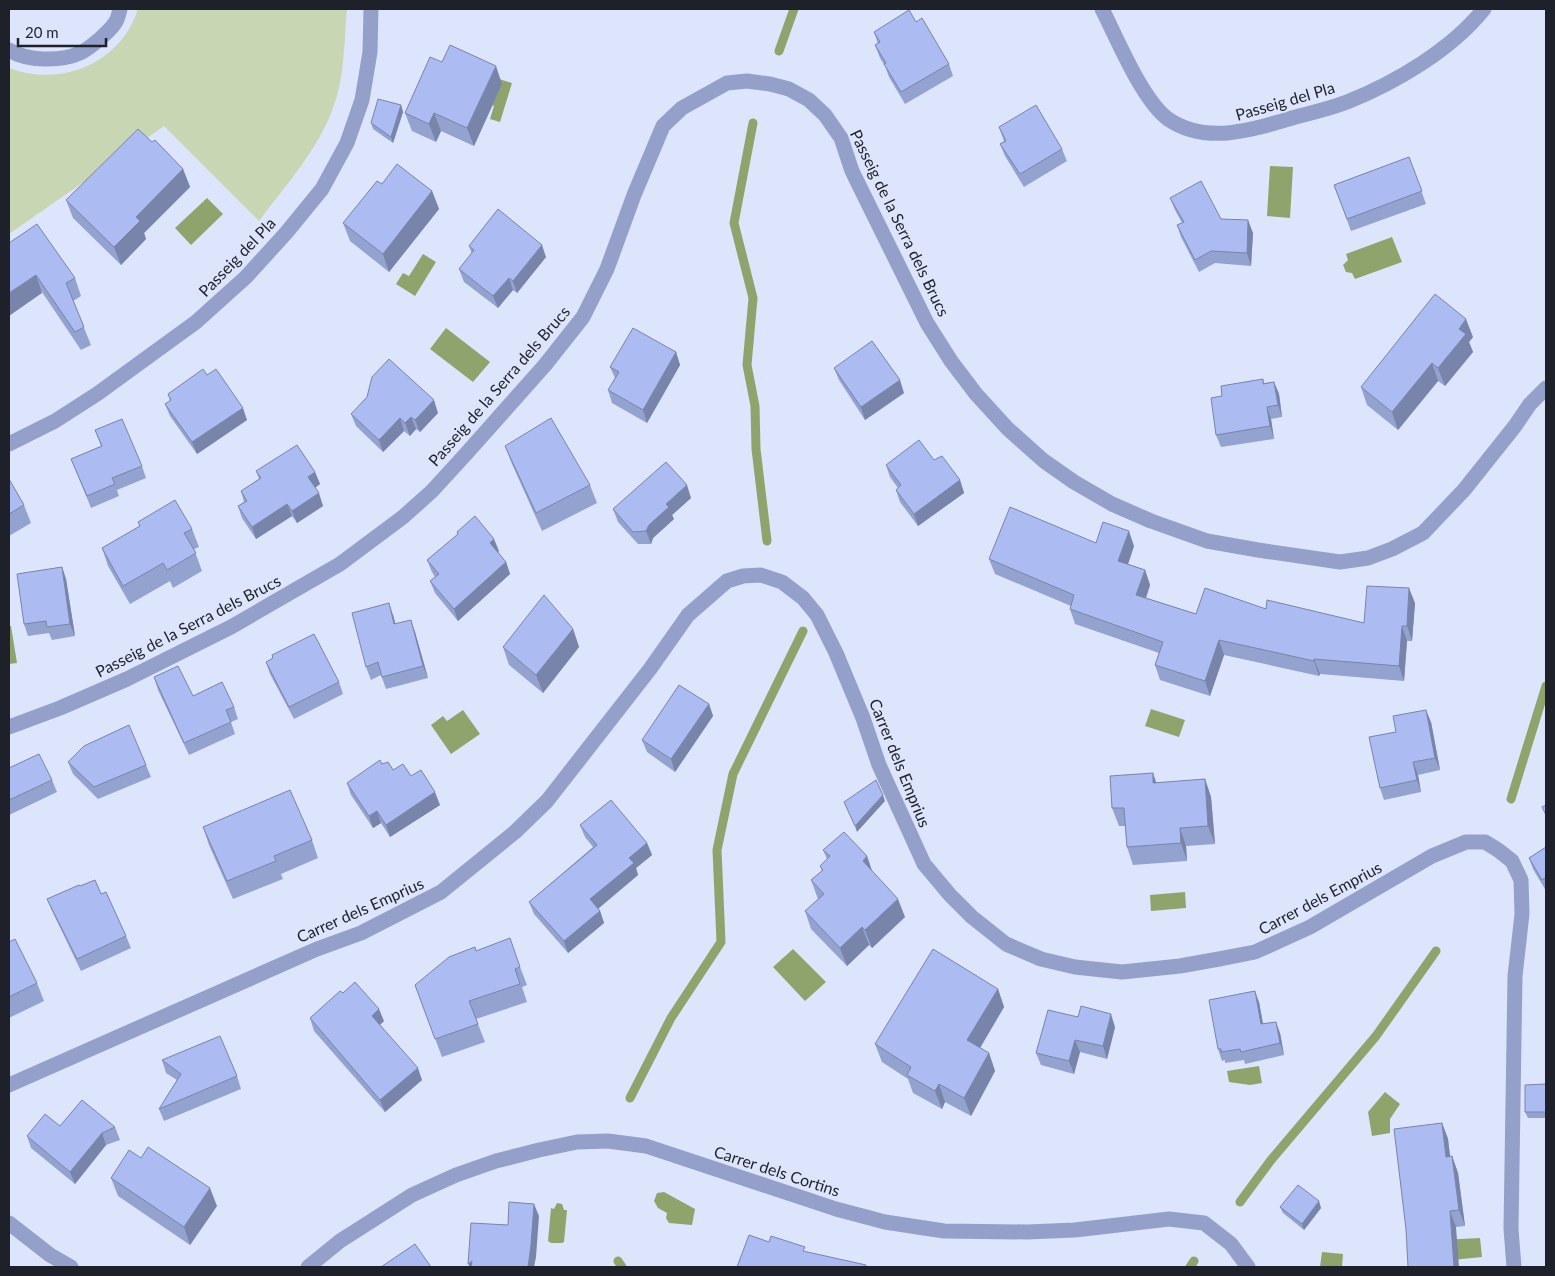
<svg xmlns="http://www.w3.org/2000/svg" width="1555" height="1276" viewBox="0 0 1555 1276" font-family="Lato,sans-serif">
	<rect width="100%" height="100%" fill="#dde5fc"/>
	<path fill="#c8d6b4" d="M138,9h209c-3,32 -2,68 -14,99 -15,42 -48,78 -74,113l-95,-95 -155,108v-166c52,20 112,-5 129,-59z"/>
	<path fill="#8fa36d" d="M496,78l16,5 -12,39 -10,-3 4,-13 -2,-1z
		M1270,166l23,1 -3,51 -23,-2z
		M207,198l16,16 -32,31 -16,-17z
		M1392,237l10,25 -47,17 -3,-6 -6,-1 -3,-7 5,-5 -2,-6z
		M423,254l13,8 -21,34 -19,-12 7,-11 6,3z
		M446,328l44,34 -17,20 -43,-33z
		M9,626h2l6,37 -8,1z
		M1151,709l34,11 -6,17 -34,-11z
		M463,710l17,24 -29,20 -20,-29 12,-9 4,5z
		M1185,892l1,16 -35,3 -1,-16z
		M793,949l33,33 -21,19 -32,-34z
		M1259,1066l3,17 -12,2 -21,-3 -2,-11z
		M1385,1092l15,12 -10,15v14l-18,3 -4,-24z
		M664,1192l31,17 -3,16 -23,-2 -3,-5 1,-5 -9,-5 -4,-7 3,-8z
		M557,1203l5,1 2,6h3l-3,32 -2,1h-11l-3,-2 3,-33 3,1z
		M1480,1238l2,19 -40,4 -1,-21z
		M1322,1252l21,2 -1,13h-22z"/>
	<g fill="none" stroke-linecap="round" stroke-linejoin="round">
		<path stroke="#8fa36d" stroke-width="9" d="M779,51l15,-42
			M753,123l-19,100 19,75 -6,67 8,41 1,43 11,92
			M1511,799l35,-113
			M630,1098l41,-80 50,-76 -4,-92 16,-76 70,-143
			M1240,1202l31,-42 105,-124 60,-85
			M618,1261l4,6
			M1190,1267l4,-6"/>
		<path stroke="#94a0ca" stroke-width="15" d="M1102,9c15,29 40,91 66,110 38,26 84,11 124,-1 18,-5 37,-9 55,-16 48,-19 104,-52 137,-93
			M9,50c18,11 51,12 71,3 9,-4 29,-21 35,-30 3,-4 4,-10 5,-14
			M9,444l46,-23 42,-27 99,-72 50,-45 40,-44 36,-44 25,-46 15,-43 8,-48 1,-43
			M9,727l51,-19 67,-29 104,-52 109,-63 63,-47 29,-26 33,-36 80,-90 38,-48 24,-48 27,-74 29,-69 19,-18 45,-25 20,-2 23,3 19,5 20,11 16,15 16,23 11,33 75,152 24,38 25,33 32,35 36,32 30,21 38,22 39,17 56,20 51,9 82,12 28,-4 24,-9 31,-16 41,-43 51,-64 15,-22 16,-16
			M9,1085l308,-136 44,-16 80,-41 74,-60 32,-31 103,-132 38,-54 39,-34 16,-5 18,-1 21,7 21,16 14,17 19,38 27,65 16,47 45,99 26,31 22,22 34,27 35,15 34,8 47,5 58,-6 39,-7 36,-7 55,-25 122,-71 34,-14h19l13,8 14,11 9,19 1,34 -7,62 -4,253 3,38
			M9,1223l41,32 21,12
			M308,1267l32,-26 72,-46 44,-20 40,-14 43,-11 38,-8 31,-1 38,5 190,63 49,13 59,9 83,1 48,-2 94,-11 35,4 27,21 17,23"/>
	</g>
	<path fill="#94a2d0" d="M916,22l33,42 4,12 -48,28 -16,-27 -4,-11 -5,-8 -5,-13 3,-1 -4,-12z
		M442,62l60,22 -28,62 -33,-15 -5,11 -24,-11 -7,-18z
		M401,105l2,7 -10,31 -20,-14 -2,-6z
		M999,127l63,22 5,12 -43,26 -19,-31 -5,-12 4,-3z
		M152,142l31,27 7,18 -46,46 2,6 -25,26 -48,-47 -7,-18z
		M1409,157l17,47 -75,27 -17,-46z
		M382,184l50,7 7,18 -50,63 -39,-31 -7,-18z
		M1170,198l83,35 -2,33 -36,-3 -16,9 -18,-35 -4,-12 5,-2 -7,-13z
		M9,243l66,35 6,18 -8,5 18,44 -10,5z
		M469,246l77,11 -29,36 -4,-3 -15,18 -34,-26 -5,-13 13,-15z
		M1473,337l-4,5 4,10 -28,34 -7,-5 -40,49 -31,-25 -6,-18z
		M676,352l4,13 -33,58 -35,-20 -4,-13 7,-12 -5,-11z
		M834,368l70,25 -39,27 -26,-40z
		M207,375l40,45 -50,34 -27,-38 -5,-12 5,-3 -2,-7z
		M1263,379l1,4 10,-1 5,12 3,23 -11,2 3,20 -53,8 -5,-12 6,-39z
		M438,413l-18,19 -4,-3 -6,7 -6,-5 -21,21 -27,-26 -5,-12z
		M95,430l47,36 4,12 -29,12 2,6 -28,12 -20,-49 30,-13z
		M505,446l85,39 7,18 -55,28 -30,-67z
		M934,460l26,20 4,13 -46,33 -18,-24 -4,-12 2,-2 -8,-11 -4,-12z
		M256,471l59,1 5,12 -5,4 8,18 -26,17 -5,-7 -36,23 -14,-21 -4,-12 6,-4 -3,-11 18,-12z
		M9,479l15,26 7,18 -22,13z
		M691,498l-19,17 2,4 -21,19 -2,6h-13l-20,-22 -5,-13z
		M138,522l54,7 7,18 -5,2 8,22 -29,17 -3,-7 -40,23 -22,-38 -6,-18 38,-22z
		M457,532l42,19 -1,1 8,10 4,12 -52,47 -23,-28 -5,-12 5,-4 -3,-5 -5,-12 31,-25z
		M1096,543l38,3 -6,18 17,6 5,15 -4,13 50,16 70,-5 98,14 51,-20 -3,38h-5l-3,40 -84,-7 -1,2 -95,-21 -14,41 -50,-16 -5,-15 4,-12 -84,-29 -5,-15 1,-3 -76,-32 -6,-15z
		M62,567l4,12 9,57 -23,4 -3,-7 -21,3 -4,-12z
		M393,615l2,8 20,9 13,46 -42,11 -5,-14 -10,5 -5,-13z
		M573,629l6,18 -36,46 -34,-28 -6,-18z
		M266,662l73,20 4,12 -49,25 -24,-45z
		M154,677l39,19 41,11 4,12 -7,3 4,12 -46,21 -31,-65z
		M709,704l4,12 -38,56 -28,-20 -5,-12z
		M1431,722l9,48 -22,5 3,17 -37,8 -4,-12 16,-56z
		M68,762l78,3 5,12 -53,22 -25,-25z
		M382,764l11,6 18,6 29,29 -50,32 -9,-14 -8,5 -22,-33 -4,-12z
		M9,768l43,12 5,12 -48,23z
		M1153,773l3,10 49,-4 6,18 4,47 -29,2 1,15 -54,4 -6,-18 -2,-21h-6l-7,-18z
		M580,825l67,18 5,12 -16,13 2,7 -40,34 2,2 4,12 -36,30 -34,-39 -5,-12 64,-55 -8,-10z
		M203,827l109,13 6,18 -37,16 2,5 -50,20 -24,-54z
		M1546,847v44l-13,-22 -4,-11z
		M823,850l44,6 5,15 33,46 -33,31 -3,-3 -22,21 -36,-37 -6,-18 13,-12 -7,-19 11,-9 -2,-5 7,-7z
		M80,886l21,8 25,42 5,12 -50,23 -29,-60 -5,-12z
		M9,942l28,41 7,18 -35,17z
		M476,951l44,16 7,18 -5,2 5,15 -51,17 9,23 -43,15 -27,-72z
		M998,989l6,18 -24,41 9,5 6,18 -24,45 -26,-14 -3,7 -29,-16 -5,-14 -26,-17 -7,-18z
		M1259,1002l4,22 17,9 4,22 -39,9 -1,-4 -19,3v-3l-3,1 -4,-12z
		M1048,1010l67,17 -8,32 -27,-7 -6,22 -33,-9 -5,-12z
		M310,1018l74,3 -4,4 42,55 -37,32 -71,-81z
		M162,1060l75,16 4,13 -77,32 -5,-12 18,-29 -11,-7z
		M1546,1084v34h-18l-3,-6z
		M1442,1123l6,16 2,18 2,-1 6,17 7,53 -9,1 -48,40z
		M60,1126l55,1 5,13 -14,5 -31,39 -44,-36 -4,-12z
		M111,1178l106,28 -27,39 -72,-49z
		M1280,1207l41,1 -17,22 -21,-17z"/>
	<path fill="#7884a9" d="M496,66l6,18 -28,62 -7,-18z
		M401,105l2,7 -10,31 -2,-6z
		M434,113l7,18 -5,11 -7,-18z
		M183,169l7,18 -46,46 2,6 -25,26 -7,-18 22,-30z
		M432,191l7,18 -50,63 -6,-18z
		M1248,220l5,13 -2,33 -4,-13z
		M542,245l4,12 -29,36 -4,-12z
		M36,275l6,18 -33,23v-23z
		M509,278l4,12 -15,18 -5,-12z
		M1466,319l7,18 -4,5 4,10 -28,34 -7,-18 21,-39z
		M676,352l4,13 -33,58 -4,-13z
		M1432,363l6,18 -40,49 -6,-18z
		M900,380l4,13 -39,27 -4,-13z
		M1274,382l5,12 3,23 -4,-12z
		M434,400l4,13 -18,19 -5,-12z
		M1267,407l4,12 3,20 -4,-13z
		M243,408l4,12 -50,34 -5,-12z
		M411,417l5,12 -6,7 -5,-13z
		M400,418l4,13 -21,21 -4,-12z
		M315,472l5,12 -7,5 -5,-12z
		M960,480l4,13 -46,33 -4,-12z
		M687,485l4,13 -19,17 2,4 -21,19 -2,6 -5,-13 3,-6 17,-21z
		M319,493l4,13 -26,17 -5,-12z
		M287,504l5,12 -36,23 -4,-12z
		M1129,531l5,15 -10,30 -6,-15z
		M494,539l5,12 -5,4 -4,-12z
		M506,562l4,12 -52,47 -4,-12z
		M62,567l4,12 9,57 -5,-12z
		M1145,570l5,15 -8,25 -6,-15z
		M1409,588l6,15 -3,38 -5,-15z
		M389,603l4,12 6,21 -5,-12z
		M411,620l4,12 13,46 -5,-12z
		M1402,626l5,15 -3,40 -5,-15z
		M573,629l6,18 -36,46 -7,-18z
		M1219,640l5,15 -14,41 -5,-15z
		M1314,659l6,15 -1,2 -5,-15z
		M709,704l4,12 -38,56 -4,-13z
		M1426,710l5,12 9,48 -5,-12z
		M1413,762l5,13 3,17 -4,-12z
		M1153,773l6,18 -6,-8z
		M1205,779l6,18 4,47 -7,-18z
		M435,792l5,13 -50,32 -4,-12z
		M883,795l2,6 -28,31 -2,-6z
		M377,811l4,12 -8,5 -4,-12z
		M1180,828l6,18 1,15 -6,-18z
		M647,843l5,12 -16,13 2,7 -44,37 -4,-13 39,-41z
		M867,856l6,18 -10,-13z
		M898,899l7,18 -33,31 -7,-18z
		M600,911l4,12 -36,30 -4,-12z
		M862,927l7,18 -22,21 -7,-18z
		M998,989l6,18 -30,51 -7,-18z
		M1255,991l4,11 6,33 -4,-11z
		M379,1009l5,12 -8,7 -4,-12z
		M1111,1014l4,13 -8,32 -4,-13z
		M1276,1022l4,11 4,22 -4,-12z
		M1075,1040l5,12 -6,22 -5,-13z
		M989,1053l6,18 -24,45 -7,-18z
		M418,1068l4,12 -37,32 -5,-12z
		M939,1084l6,18 -3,7 -7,-18z
		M1442,1123l6,16 4,34 -6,-16z
		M102,1133l4,12 -31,39 -5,-12z
		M1452,1156l6,17 7,53 -6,-16z
		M210,1188l7,18 -27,39 -6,-18z
		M1319,1201l2,7 -17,22 -2,-6z
		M534,1204l5,12 -3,41 -2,10h-6z
		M1450,1211l6,16 3,40h-5z
		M472,1261l2,6h-4l-2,-3z"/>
	<path fill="#acbcf2" stroke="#7884a9" d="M909,10l7,12 6,-4 27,46 -48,28 -17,-28 2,-1 -11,-18 5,-3 -6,-10z
		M450,45l46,21 -29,62 -33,-15 -5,11 -24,-11 25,-56 12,5z
		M378,99l23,6 -10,32 -20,-14z
		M1036,105l26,44 -42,25 -20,-30 6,-3 -7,-14z
		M138,129l14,13 3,-2 28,29 -47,48 4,4 -26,26 -48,-47z
		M1409,157l13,34 -75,28 -13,-34z
		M397,164l35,27 -49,63 -40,-31 34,-42 5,3z
		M1201,181l20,38 27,1 -1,33 -36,-2 -16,9 -18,-35 7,-3 -14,-24z
		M498,209l44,36 -29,36 -4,-3 -16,18 -34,-27 15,-19 -5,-4z
		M37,224l38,54 -9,5 18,44 -9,5 -39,-57 -27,18v-50z
		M1435,294l31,25 -7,10 7,5 -28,34 -6,-5 -40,49 -31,-25z
		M633,328l43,24 -33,58 -35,-20 11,-18 -9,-5z
		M872,341l28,39 -39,27 -27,-39z
		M389,359l45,41 -19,20 -4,-3 -6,6 -5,-5 -21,22 -28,-26 16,-17 5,-20z
		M203,369l4,6 9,-6 27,39 -51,34 -27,-38 6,-4 -3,-6z
		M1263,379v5l11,-2 4,23 -11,2 3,19 -54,9 -5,-37 11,-2 -1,-10z
		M551,418l39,67 -54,28 -31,-67z
		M122,419l20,47 -30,12 3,6 -28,12 -16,-37 31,-13 -7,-16z
		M919,440l15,20 8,-4 18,24 -46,34 -18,-24 5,-5 -15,-20z
		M297,445l18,27 -7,5 11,16 -27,18 -5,-7 -35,23 -14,-21 9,-5 -6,-10 20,-13 -5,-7z
		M666,462l21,23 -21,19 3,3 -20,18 -3,6 -13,1 -20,-23z
		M9,479l15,26 -15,9z
		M175,500l17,29 -8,4 12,20 -29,17 -4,-7 -40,23 -21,-38 38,-22 -2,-4z
		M1010,507l86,36 7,-21 26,9 -11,30 27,9 -9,25 60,19 9,-26 61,21 1,-9 97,23 3,-37 42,2 -2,38h-5l-3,40 -85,-7v2l-95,-21 -14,41 -50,-16 8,-23 -93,-33 4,-14 -85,-36z
		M475,516l19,23 -4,4 16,19 -52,47 -24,-28 9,-7 -12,-14 31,-26 -1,-2z
		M62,567l8,57 -23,3 -1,-6 -22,3 -7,-50z
		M544,595l29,34 -37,46 -33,-28z
		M389,603l5,21 17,-4 12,46 -41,11 -4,-15 -12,5 -14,-54z
		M314,634l25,48 -50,25 -23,-45 7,-4 -1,-3z
		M178,666l15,30 29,-14 12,25 -8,3 5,12 -47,21 -30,-66z
		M679,685l30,19 -38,55 -29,-19z
		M1426,710l9,48 -22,4 4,18 -37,8 -11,-51 27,-5 -3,-16z
		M129,725l17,40 -52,22 -26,-25 16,-16z
		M39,754l13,26 -43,20v-32z
		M380,760l2,4 6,-2 5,8 10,-6 8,12 10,-6 14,22 -49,33 -9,-14 -8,5 -22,-33z
		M1153,773v10l52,-4 3,47 -28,2 1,15 -54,4 -3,-39h-12l-2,-32z
		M876,780l7,15 -28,31 -11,-24z
		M290,790l22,50 -38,16 2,5 -49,20 -24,-54z
		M611,800l36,43 -18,15 5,5 -44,36 10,12 -36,30 -35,-39 68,-57 -17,-20z
		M1546,805v10l-4,-8z
		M844,832l23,24 -4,5 35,38 -33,31 -3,-3 -22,21 -35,-37 19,-17 -13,-14 12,-10 -3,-4 10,-10 -7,-6z
		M1546,847v30l-4,3 -13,-22z
		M95,880l6,14 5,-2 20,44 -49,23 -30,-60 32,-14 1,1z
		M510,938l10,29 -5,2 5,15 -51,17 9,23 -43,15 -20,-54 34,-28 26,-10 1,4z
		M15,939l22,44 -28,14v-55z
		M933,949l65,40 -31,51 22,13 -25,45 -25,-14 -4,7 -28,-16 4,-8 -36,-23z
		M355,982l24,27 -7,7 46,52 -38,32 -70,-82 30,-27 3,2z
		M1255,991l6,33 15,-2 4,21 -39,9 -1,-3 -19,3v-3h-3l-9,-49z
		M1081,1006l30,8 -8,32 -28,-6 -6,21 -33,-8 12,-43 30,7z
		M220,1036l17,40 -78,33 22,-35 -19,-14z
		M1546,1084v28h-21v-27z
		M82,1100l33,27 -13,6 -32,39 -43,-36 18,-22 15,12z
		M1442,1123l4,34 6,-1 7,54 -9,1 4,56h-46l-2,-38 -12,-100z
		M148,1147l62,41 -26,39 -73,-49 18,-28 12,8z
		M1298,1185l21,16 -17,23 -22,-17z
		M509,1202l25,2 -3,41 -3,22h-57l1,-6 -4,3 3,-41 37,2z
		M749,1235l20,7 2,-6 34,11 -2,4 63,14v2h-129z
		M415,1244l16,23h-50z"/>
	<g text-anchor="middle" stroke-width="4" stroke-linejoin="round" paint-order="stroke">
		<g font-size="16" fill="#1f212a" stroke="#dde5fc">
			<text transform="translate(1285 101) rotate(-16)" y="6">Passeig del Pla</text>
			<text transform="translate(900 223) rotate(64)" y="6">Passeig de la Serra dels Brucs</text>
			<text transform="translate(237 257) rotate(-46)" y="6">Passeig del Pla</text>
			<text transform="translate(499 386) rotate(-49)" y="6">Passeig de la Serra dels Brucs</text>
			<text transform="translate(188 626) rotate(-27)" y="6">Passeig de la Serra dels Brucs</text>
			<text transform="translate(900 763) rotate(68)" y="6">Carrer dels Emprius</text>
			<text transform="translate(1320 898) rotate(-28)" y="6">Carrer dels Emprius</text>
			<text transform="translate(360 910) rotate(-24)" y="6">Carrer dels Emprius</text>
			<text transform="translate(777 1171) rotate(18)" y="6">Carrer dels Cortins</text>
		</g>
	</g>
	<rect width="1555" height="1276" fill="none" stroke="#1f212a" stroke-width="20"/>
	<path d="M18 38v8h88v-8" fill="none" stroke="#1f212a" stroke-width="2.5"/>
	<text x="25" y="38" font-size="15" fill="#1f212a" stroke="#dde5fc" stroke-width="4" paint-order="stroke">20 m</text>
</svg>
